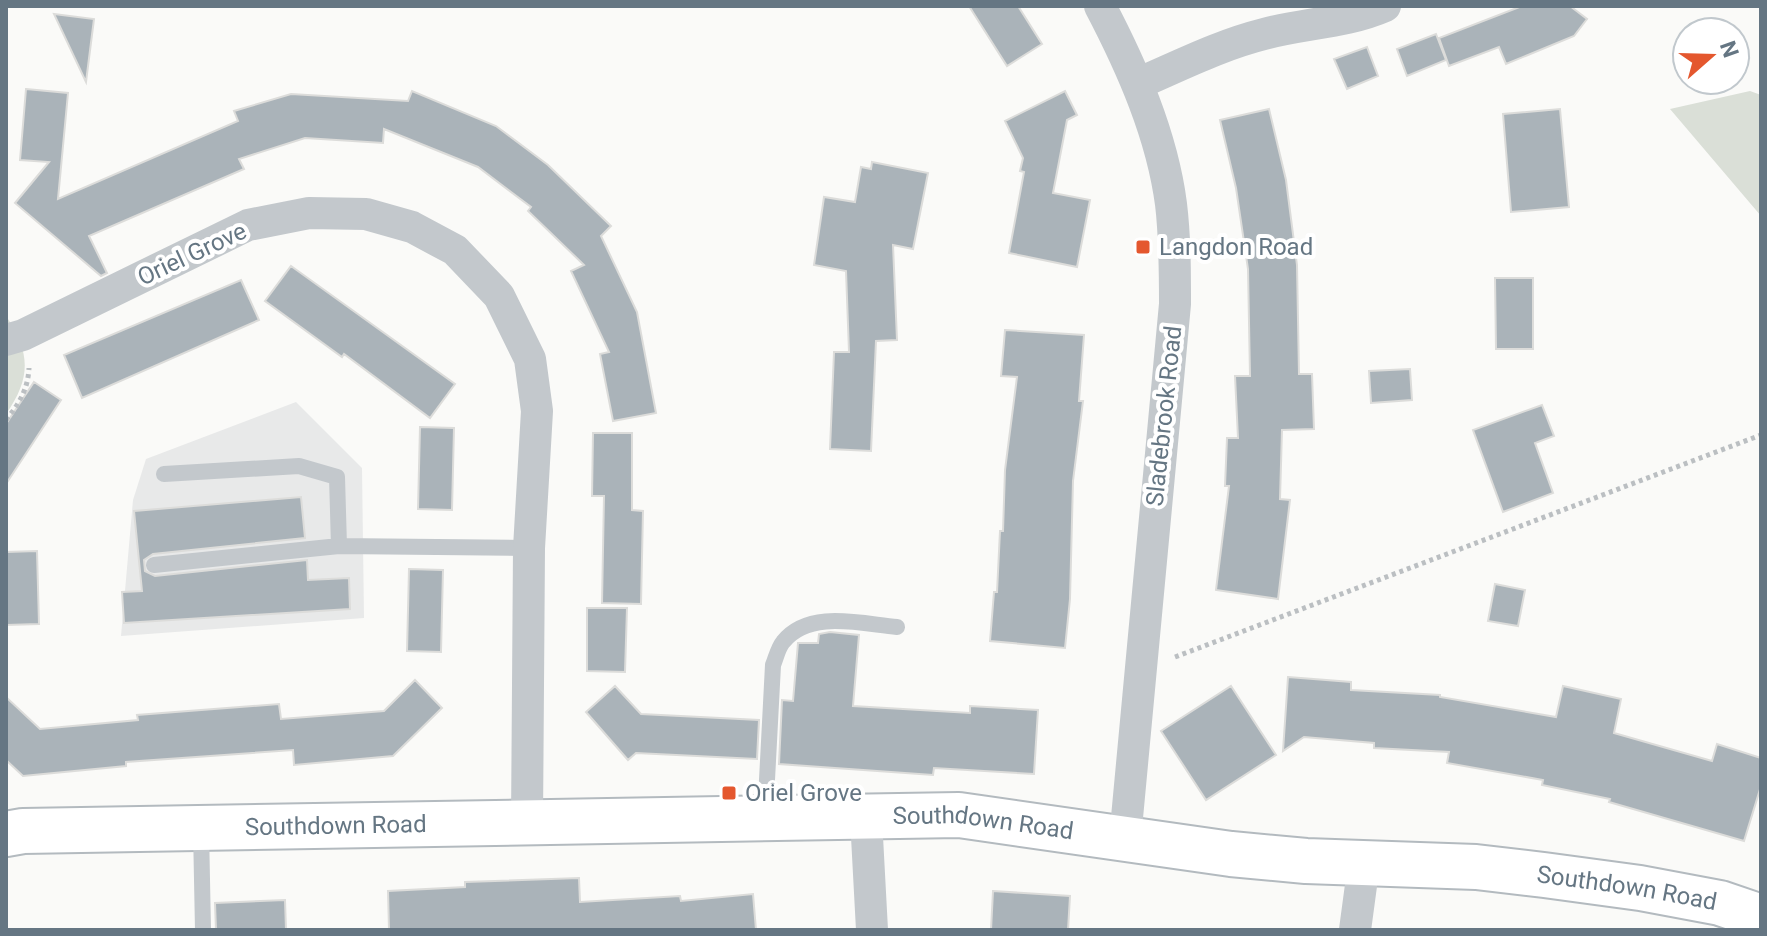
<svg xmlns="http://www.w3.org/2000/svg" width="1767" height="936" viewBox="0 0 1767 936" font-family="Roboto,sans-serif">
	<rect width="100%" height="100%" fill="#fafaf8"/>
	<path fill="#e8e9e9" d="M296,402l66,66 2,150 -243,18 12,-136 13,-41z"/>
	<path fill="#dadfd7" d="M1750,91l11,4v121l-91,-107z
		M6,316c25,37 25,62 0,98z"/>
	<path fill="#aab3b9" stroke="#dcdcda" stroke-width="2" d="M969,6h49l24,38 -35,22z
		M1522,6h48l17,13 -13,17 -68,28 -7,-17 -50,19 -10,-28z
		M54,14l40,5 -8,63z
		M1436,34l10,26 -39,16 -10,-27z
		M1367,47l11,29 -31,13 -13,-30z
		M26,89l42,4 -10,106 180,-78 -4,-10 57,-17 117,7 4,-10 84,35 52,39 63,61 -10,10 36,76 19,101 -43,8 -13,-67 9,-2 -38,-81 13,-6 -56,-54 3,-4 -53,-40 -94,-38 -1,14 -78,-5 -66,21 5,10 -155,67 18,37 -6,3 -86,-73 34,-41 -29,-2z
		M1065,91l12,24 -10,5 -14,73 37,7 -13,67 -68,-14 15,-81 -4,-1 3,-13 -18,-37z
		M1269,109l17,71 11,85 2,109h13l2,55 -32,1 -2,69 10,1 -12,99 -62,-9 13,-104h-4l2,-48h11l-3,-62h15l-2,-107 -12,-81 -16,-68z
		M1560,109l9,98 -58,5 -8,-98z
		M872,162l56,11 -15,76 -20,-4 4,95 -21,1 -5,110 -41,-2 4,-97h15l-3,-81 -32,-6 10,-68 31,5 6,-35 10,2z
		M291,266l164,118 -25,34 -86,-64 -2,3 -77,-56z
		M1495,278h38v71h-37z
		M241,280l18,40 -177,78 -18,-43z
		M1005,330l79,5 -5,66h4l-10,80 -3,118 -5,49 -75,-7 4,-49h3l3,-61h3l2,-61 12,-93 -16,-1z
		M1410,369l2,31 -41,3 -2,-32z
		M34,382l27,18 -55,84v-60z
		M1542,405l12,31 -19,7 18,50 -50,19 -30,-82z
		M420,427l34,1 -2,82 -34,-1z
		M593,433h39v77l11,1 -2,93 -39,-1 2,-107h-12z
		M301,497l4,41 -152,16 -9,6 1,11 10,5 152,-16 1,20 41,-2 1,31 -226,14 -2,-31 20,-1 -8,-80z
		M37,551l2,73 -33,1v-73z
		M409,569l34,1 -2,82 -34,-1z
		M1495,584l30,6 -7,36 -30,-5z
		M587,608h40l-2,64 -38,-1z
		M830,632l29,3 -6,71 117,7v-7l68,4 -4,64 -100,-6 -1,7 -154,-11 3,-64 11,1 5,-58h20l1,-9z
		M1288,677l63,5v8l89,5v2l116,20 7,-31 58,13 -7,34 98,28 5,-17 44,14v28l-17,55 -135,-39 1,-3 -68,-14 1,-5 -96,-17 2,-11 -75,-4v-5l-70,-6 -21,14z
		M415,680l27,28 -49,48 -99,9 -1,-15 -167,12v4l-103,10 -17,-16v-63l34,32 98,-9 -1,-5 142,-11 2,15 103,-8z
		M615,686l26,28 118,6 -2,39 -121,-6 -8,7 -42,-48z
		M1231,686l45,69 -70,45 -45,-69z
		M579,878l1,24 100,-6 1,5 72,-7 3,36h-367l-1,-39 77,-4v-5z
		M993,891l77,5 -2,34h-77z
		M285,900l1,30h-70l-1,-27z"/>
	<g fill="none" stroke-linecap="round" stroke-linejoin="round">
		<g stroke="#b3babf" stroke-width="48">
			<g id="secondary">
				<path id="s1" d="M6,834l17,-3 936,-16 272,39 75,7 170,6 68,8 96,13 80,15 41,14"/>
			</g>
		</g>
		<path stroke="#bbbfc2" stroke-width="5" stroke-dasharray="4 4" stroke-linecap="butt" d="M6,420c13,-16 22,-31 23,-52
			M1175,657l586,-222"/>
		<path stroke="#c3c8cc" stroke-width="16" d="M164,474l135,-8 38,11 2,69
			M154,565l185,-19 190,2
			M765,818l8,-153c3,-7 5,-17 10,-23 26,-33 79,-18 114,-15
			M201,829l2,101"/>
		<path stroke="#c3c8cc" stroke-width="32" d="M1100,6c32,61 62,129 71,198 4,33 4,66 4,100l-50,535
			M1137,84c42,-18 83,-39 127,-50 41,-11 82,-11 121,-28
			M6,340l17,-5 225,-110 61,-12 57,1 46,13 43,23 44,46 31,63 7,52 -8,137 -2,274
			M866,818l6,112
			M1355,930l9,-67"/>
		<use href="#secondary" stroke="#fff" stroke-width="44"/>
	</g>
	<g fill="#e4572e" stroke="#fff" stroke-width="3">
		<rect x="1135" y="239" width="16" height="16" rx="4"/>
		<rect x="721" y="785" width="16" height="16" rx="4"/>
	</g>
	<g text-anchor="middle" stroke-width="8" stroke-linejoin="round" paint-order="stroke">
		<g font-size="24" fill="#657683" stroke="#fff" text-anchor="start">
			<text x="1159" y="255">Langdon Road</text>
			<text x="745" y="801">Oriel Grove</text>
		</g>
		<g font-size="24" fill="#657683" stroke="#fff">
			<text transform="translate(192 254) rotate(-25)" y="8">Oriel Grove</text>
			<text transform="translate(1164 416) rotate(-84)" y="8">Sladebrook Road</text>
			<text dy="8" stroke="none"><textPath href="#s1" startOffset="978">Southdown Road</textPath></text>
			<text dy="8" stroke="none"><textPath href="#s1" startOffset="330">Southdown Road</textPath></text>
			<text dy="8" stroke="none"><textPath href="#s1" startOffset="1626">Southdown Road</textPath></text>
		</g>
	</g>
	<rect width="1767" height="936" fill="none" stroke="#657683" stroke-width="16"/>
	<g transform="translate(1711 56) rotate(70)"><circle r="38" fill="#ffffff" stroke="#c1c8cd" stroke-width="2"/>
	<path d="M0-6L14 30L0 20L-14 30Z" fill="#e4572e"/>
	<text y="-12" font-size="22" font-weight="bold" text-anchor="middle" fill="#657683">N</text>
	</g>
</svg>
